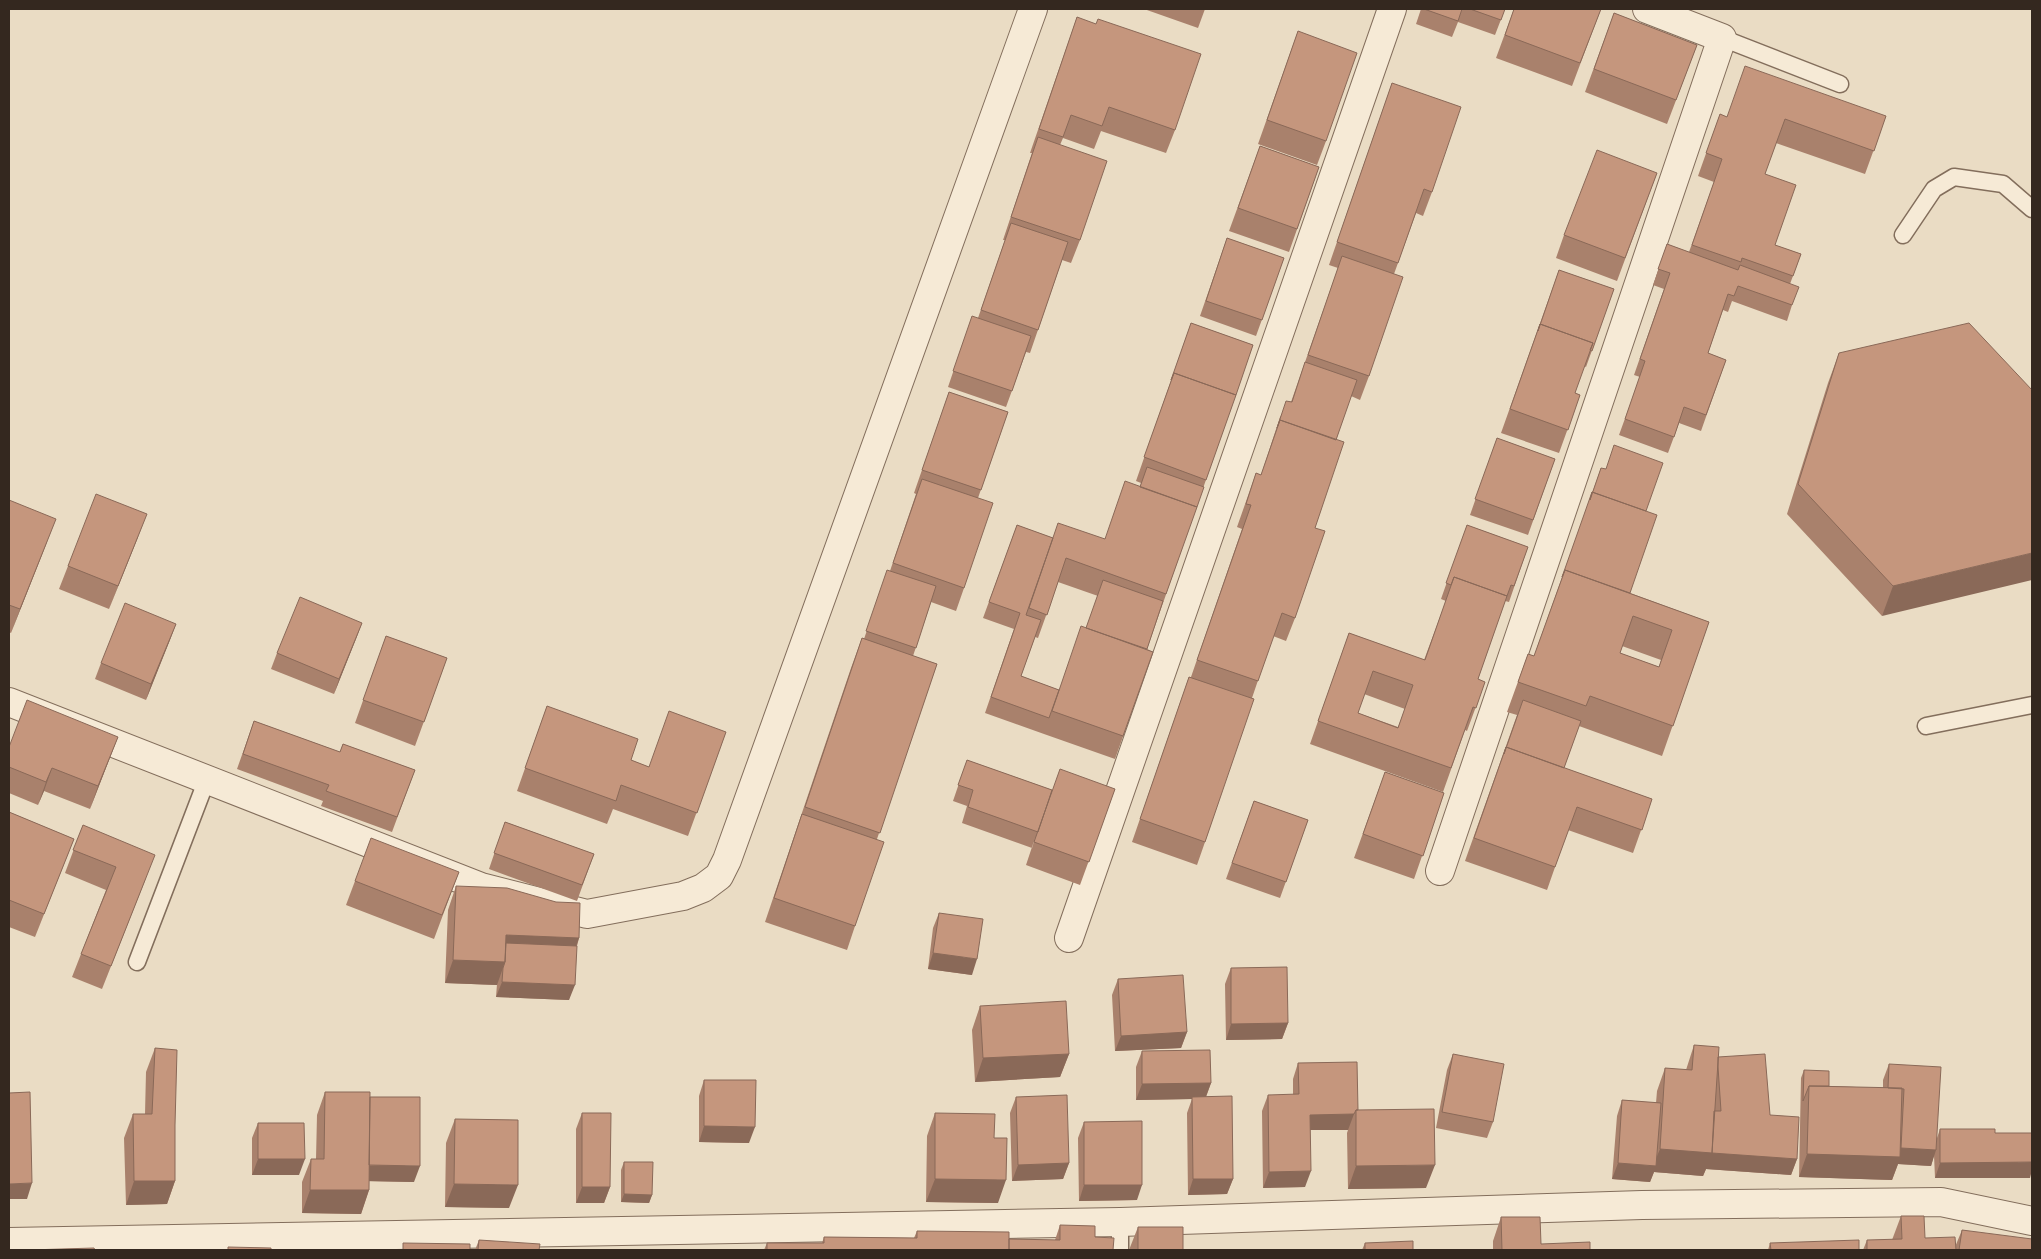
<svg xmlns="http://www.w3.org/2000/svg" width="2041" height="1259" viewBox="0 0 2041 1259" font-family="'Playfair Display',serif">
	<rect width="100%" height="100%" fill="#eadcc4"/>
	<g fill="none" stroke-linecap="round" stroke-linejoin="round">
		<g stroke="#836e5c" stroke-width="19">
			<path id="lane" d="M1722,38l118,46
				M1903,235l31,-46 20,-12 49,7 29,25
				M1926,726l106,-21
				M137,962l70,-183
				M1120,1250v-28"/>
		</g>
		<g stroke="#836e5c" stroke-width="30">
			<path id="street" d="M9,702l472,185 106,27 96,-18 20,-8 16,-12 8,-16 306,-851
				M1440,871l282,-833 -75,-29
				M1069,938l323,-929
				M9,1242l1111,-20 522,-17 299,-3 91,19"/>
		</g>
		<use href="#lane" stroke="#f6ead6" stroke-width="16"/>
		<use href="#street" stroke="#f6ead6" stroke-width="28"/>
	</g>
	<path fill="#a9816c" fill-rule="evenodd" d="M1144,9h61l-7,19z
		M1421,9h84l-10,26 -37,-13 -6,15 -36,-13z
		M1514,9h87l-29,77 -76,-28z
		M1614,13l83,32 -30,79 -82,-32z
		M1077,17l98,113 -9,23 -65,-22 -7,18 -31,-11 -3,7 20,95 -9,23 -9,-3 -32,93 -4,-1 -20,55 -58,-20 19,-56 11,-13 27,-78h-2l29,-87h-2z
		M1298,31l28,110 -9,24 -59,-21z
		M1392,83l40,109 -9,24 -7,-3 -22,61 -25,102 -9,24 -9,-4 -15,44 -21,88 -20,90 -9,23 -13,-5 -21,62 -47,144 -8,23 -65,-23 49,-142 8,-23h2l51,-148 -5,-2 19,-54 5,2 19,-58 11,-15 47,-134 -9,-3z
		M1720,114l7,3 159,-1 -21,58 -89,-31 -11,31 10,71 26,9 -11,30 2,21 -5,16 -55,-20 -4,11 -5,-2 -15,43 18,7 -25,71 -22,-8 -11,30 -49,-18 21,-58 -6,-2 30,-86 -11,-4 14,-41 22,8 25,-70 -16,-6z
		M1260,146l59,21 -30,85 -60,-21z
		M1657,173l-40,108 -61,-23 8,-23z
		M1227,238l57,20 -28,78 -56,-20z
		M1559,270l55,19 -28,78 -2,-1 -9,27 5,2 -21,58 -58,-20z
		M1191,323l62,22 -106,304 6,3 -38,107 -71,-25v-1v1l-59,-21 29,-84 -31,-11 34,-93 36,13 52,1 35,-52 1,-4 -5,-2zM1058,582l40,14 -12,32 -27,62 -38,-14 14,-39 3,1z
		M1839,353l193,37 -150,226 -95,-102 41,-131z
		M949,392l59,20 -30,86 -14,90 -8,23 -25,-9 -18,54 24,8 -60,175 -22,87 -8,24 -82,-28 86,-254 11,-30 2,1 18,-53 8,-15 26,-77 -2,-1z
		M1497,438l58,21 -27,76 -58,-20z
		M1601,468l45,43 -16,82 79,29 -47,134 -83,-30 -15,42 88,31 -19,54 -65,-23 -21,60 -82,-29 52,-146 -10,-3 21,-58 6,2zM1622,646l39,14 -2,7 -39,-14z
		M9,500l38,42 -36,91 -2,-1z
		M1467,525l61,22 -19,55 -4,-1 -27,78 7,3 -18,49 -2,-1 -22,62 -133,-48 39,-111 75,27 22,-59 -5,-2zM1364,694l41,15 -7,18 -40,-14z
		M138,537l-29,72 -50,-20 9,-23z
		M362,623l-28,71 -63,-25 6,-16z
		M176,624l-30,76 -51,-21 6,-16z
		M386,636l61,22 -32,88 -60,-23z
		M547,706l84,54 18,7 77,-35 -38,104 -75,-27 -6,15 -90,-33z
		M254,721l86,31 3,-8 72,26 -23,62 -71,-26 2,-5 -86,-32z
		M118,737l-28,72 -46,-18 -6,14 -29,-12v-46z
		M967,760l85,30 63,-1 -35,96 -54,-20 10,-30 -4,13 -70,-25 5,-17 -14,-5z
		M1385,772l59,21 -30,86 -60,-21z
		M1254,801l54,19 -28,78 -54,-19z
		M9,812l65,27 -39,98 -26,-10z
		M505,822l89,32 -17,47 -88,-32z
		M83,825l63,53 -44,111 -30,-12 34,-87 -41,-17z
		M459,872l-25,67 -88,-34 9,-24z
		M456,886l123,52 -2,8 -8,54 -73,-3 1,-13v1l-52,-2 3,-73z
		M939,913l33,62 -44,-6 5,-41z
		M1231,968l57,55 -6,16 -56,1 -1,-56z
		M1118,979l69,53 -6,16 -66,3 -3,-56z
		M980,1006l89,48 -9,23 -85,5 -3,-52z
		M1694,1045l24,12 52,58 27,44 -6,16 -85,-6 -3,7 -49,-4 -4,10 -38,-3 5,-63 5,-16 34,3 1,-12 8,-23 21,2z
		M155,1048l20,133 -8,23 -41,1 -2,-67 9,-24h12l1,-42z
		M1142,1051l69,32 -5,14 27,82 -6,15 -39,1 -1,-82 5,-14 -56,1v-33z
		M1453,1054l40,68 -6,16 -51,-10 11,-58z
		M1298,1063l60,47 68,78 -78,1 -1,-56 1,-3h-38l-5,57 -42,1 -1,-77 6,-16h25v-16z
		M1889,1064l48,74 3,-9 55,4 35,45h-95l-1,-23 -3,11 -33,-2 -6,16 -93,-3 2,-99 3,-8 25,16 54,2v-8z
		M704,1080l45,63 -50,-1v-46z
		M325,1092l44,5 45,85 -45,-1v9l-8,24 -59,-1v-31l9,-23h5l1,-44z
		M1016,1097l53,66 -6,16 -51,2 -2,-68z
		M582,1113l28,74 -6,16h-28v-74z
		M935,1113l59,25 4,65 -72,-1 1,-66z
		M455,1119l54,89 -64,-1 1,-64z
		M1084,1122l53,78 -58,1 -1,-63z
		M258,1123l41,52h-47v-37z
		M624,1162l28,33 -3,8 -28,-1v-32z
		M1901,1216l24,22 30,9 7,-17 70,20h-169l4,-10h25z
		M1501,1217l40,27 49,6h-97v-9z
		M1060,1225l35,12 18,13h-349l3,-7h55l2,-6 90,1 3,-7 92,8 46,1z
		M1138,1227l45,23h-54z
		M479,1240l60,10h-64z
		M1365,1243l48,7h-51z
		M1770,1243l89,7h-96h5z"/>
	<path fill="#8a6958" d="M147,514l-9,23 -29,72 9,-23z
		M56,519l-9,23 -36,91 9,-24z
		M2032,553v27l-150,36 11,-30z
		M362,623l-6,16 -22,55 5,-15z
		M176,624l-6,16 -24,60 5,-16z
		M118,737l-9,23 -19,49 8,-23z
		M52,768l-8,23 -6,14 8,-23z
		M506,935l73,3 -8,24 -68,-3z
		M933,953l44,6 -5,16 -44,-6z
		M453,960l52,2 -8,23 -52,-2z
		M502,982l73,3 -6,15 -73,-3z
		M1288,1023l-6,16 -56,1 5,-16z
		M1187,1032l-6,16 -66,3 6,-15z
		M1069,1054l-9,23 -85,5 8,-24z
		M1211,1083l-6,16 -13,-2v2l-56,1 6,-16z
		M1354,1114l-6,16h-44l6,-15z
		M704,1126l51,1 -6,16 -50,-1z
		M1901,1148l35,2 -5,16 -33,-2 -6,16 -93,-3 8,-23z
		M1660,1149l137,10 -6,16 -85,-6 -3,7 -49,-4 -4,10 -38,-3 6,-16 35,3z
		M258,1159h47l-6,16h-47z
		M2032,1162v8l-2,8h-95l5,-15z
		M1069,1163l-6,16 -51,2 6,-16z
		M367,1165l53,1 -6,16 -53,-1z
		M1435,1165l-9,23 -78,1 8,-23z
		M1311,1171l-6,16 -42,1 6,-16z
		M935,1179l71,1 -8,23 -72,-1z
		M1193,1179h40l-6,15 -39,1z
		M134,1181h41l-8,23 -41,1z
		M32,1183l-5,16h-18v-15z
		M454,1184l64,1 -9,23 -64,-1z
		M1084,1185h58l-5,15 -58,1z
		M582,1187h28l-6,16h-28z
		M310,1190h59l-8,24 -59,-1z
		M624,1194l28,1 -3,8 -28,-1z"/>
	<path fill="#c5967d" stroke="#8a6958" fill-rule="evenodd" d="M1424,9h38l-4,12z
		M1470,9h35l-4,11z
		M1514,9h87l-21,54 -75,-28z
		M1614,13l83,32 -21,55 -82,-31z
		M1077,17l19,7 2,-5 103,35 -26,76 -66,-23 -7,19 -31,-11 -8,22 -24,-8z
		M1298,31l59,22 -31,88 -59,-21z
		M1745,66l141,50 -12,35 -89,-32 -20,55 31,11 -21,60 26,9 -8,22 -51,-18 -1,4 -49,-17 30,-86 -16,-6 14,-39 7,3z
		M1392,83l69,24 -29,85 -8,-3 -26,74 -61,-21z
		M1038,137l69,24 -27,79 -69,-23z
		M1260,146l59,21 -22,62 -59,-21z
		M1597,150l60,23 -32,85 -61,-23z
		M1011,223l57,19 -30,88 -57,-20z
		M1227,238l57,20 -22,62 -56,-19z
		M1667,244l71,26 2,-5 59,22 -7,18 -54,-19 -4,10 -6,-2 -20,59 18,7 -20,55 -22,-8 -10,30 -49,-18 20,-58 -5,-2 30,-86 -12,-4z
		M1342,256l61,21 -34,99 -61,-21z
		M1559,270l55,19 -22,62 -2,-1 3,-7 -53,-19 -2,7z
		M972,316l59,20 -19,55 -59,-20z
		M1191,323l62,22 -17,50 -62,-22 -3,7z
		M1969,323l63,67v163l-139,33 -95,-102 41,-131z
		M1540,324l53,19 -18,50 5,2 -12,35 -58,-21z
		M1305,362l52,18 -21,60 -56,-20 -3,8 9,-27 6,1z
		M1174,373l62,22 -30,85 -62,-23z
		M949,392l59,20 -27,78 -59,-20z
		M1280,420l64,22 -29,86 10,3 -30,87 -13,-5 -24,68 -61,-21 54,-155 -5,-1 10,-31 5,2z
		M1497,438l58,21 -22,61 -58,-21z
		M1614,445l49,18 -17,48 -54,-19 -2,8 11,-32 5,1z
		M1147,467l57,20 -7,20 -57,-20z
		M922,479l71,24 -29,85 -71,-25z
		M1125,481l72,26 -31,87 -100,-36 -19,57 -18,-7 29,-85 47,16z
		M1592,492l65,23 -27,78 -65,-23 -3,7z
		M96,494l51,20 -29,72 -50,-20z
		M9,500l47,19 -36,90 -11,-4z
		M1017,525l36,13 -27,77 15,5 -20,56 38,14 -10,28 -58,-21 29,-84 -31,-11z
		M1467,525l61,22 -14,39 -3,-1 -4,11 -53,-19 -3,8 -5,-2z
		M887,570l49,16 -20,62 -50,-17z
		M1565,570l144,52 -36,104 -83,-30 -4,10 -68,-24 10,-28 6,2zM1633,616l39,14 -13,37 -39,-14z
		M1454,577l53,19 -29,83 7,3 -9,26 -3,-1 -22,61 -133,-47 31,-88 76,27zM1373,671l40,14 -15,43 -40,-15z
		M1103,580l60,21 -16,48 -61,-21z
		M300,597l62,26 -23,56 -62,-26z
		M125,603l51,21 -25,60 -50,-21z
		M1081,626l72,26 -30,84 -71,-25z
		M386,636l61,22 -23,64 -61,-22z
		M862,638l75,26 -57,169 -75,-26z
		M1189,677l65,22 -49,143 -65,-23z
		M27,700l91,37 -20,49 -46,-18 -6,14 -37,-15v-20z
		M1523,700l58,21 -17,47 -58,-21 -2,7z
		M547,706l91,33 -7,21 18,7 20,-56 57,21 -29,81 -76,-28 -5,16 -91,-33z
		M254,721l86,31 3,-8 72,26 -18,47 -71,-26 3,-6 -86,-31z
		M1506,747l146,52 -10,31 -65,-23 -22,60 -81,-29z
		M967,760l85,30 -14,42 -70,-25 5,-17 -15,-5z
		M1060,769l55,20 -26,73 -55,-20z
		M1385,772l59,21 -21,63 -60,-22z
		M1254,801l54,19 -22,62 -54,-19z
		M9,812l65,27 -30,75 -35,-14z
		M802,814l82,28 -29,84 -81,-28z
		M505,822l89,32 -12,31 -88,-32z
		M83,825l72,30 -44,111 -30,-12 35,-87 -43,-17z
		M371,838l88,34 -17,43 -87,-34z
		M456,886l51,2 49,14 24,1 -1,35 -73,-3 -1,27 -52,-2z
		M939,913l44,6 -6,40 -44,-6z
		M506,943l71,3 -2,39 -73,-3 1,-14 2,-6z
		M1287,967l1,56 -57,1v-56z
		M1183,975l4,57 -66,4 -3,-57z
		M1066,1001l3,53 -86,4 -3,-52z
		M1694,1045l25,2 -7,106 -52,-4 5,-81 27,2z
		M155,1048l22,2 -2,75v56h-41l-1,-67h19z
		M1210,1050l1,33 -69,1v-33z
		M1453,1054l51,10 -11,58 -51,-10z
		M1765,1054l5,61 29,2 -2,42 -85,-6 2,-42h7l-3,-44v-10z
		M1357,1062l1,48h-2l-2,4 -44,1 1,56 -42,1 -1,-77 31,-1 -1,-31z
		M1889,1064l52,3 -5,83 -35,-2 3,-59 -16,-1z
		M1804,1070l25,1v15h-20l-6,15z
		M704,1080h52l-1,47 -51,-1z
		M1809,1086l93,2 -2,69 -93,-3z
		M30,1092l2,91 -23,1v-91z
		M325,1092h45l-1,98h-59l1,-31h13z
		M1067,1095l2,68 -51,2 -2,-68z
		M1232,1096l1,83h-40l-1,-82z
		M370,1097h50v69l-51,-1z
		M1622,1100l39,3 -5,63 -38,-3z
		M1434,1109l1,56 -79,1v-56z
		M582,1113h29l-1,74h-28z
		M935,1113l60,1 -1,24h13l-1,42 -71,-1z
		M455,1119l63,1v65l-64,-1z
		M1142,1121v64h-58v-63z
		M258,1123h46l1,36h-47z
		M1940,1129h55v4h37v29l-92,1z
		M624,1162h29l-1,33 -28,-1z
		M1901,1216h23l1,22 30,-1 1,13h-89v-10l35,-1z
		M1501,1217h39l1,27 49,-2v8h-88z
		M1060,1225l35,1v11l19,1 -1,12h-104v-11l51,1z
		M1138,1227h45v23h-45z
		M1962,1230l70,9v11h-73z
		M917,1231l92,1v18h-242v-7h57v-6l93,1z
		M479,1240l61,4 -1,6h-61z
		M1859,1240v10h-88l-1,-7z
		M1413,1241v9h-48v-7z
		M403,1243l67,1v6h-67z
		M228,1247l43,1v2h-43z
		M94,1248l1,2h-66z"/>
	<rect width="2041" height="1259" fill="none" stroke="#34281f" stroke-width="20"/>
</svg>
